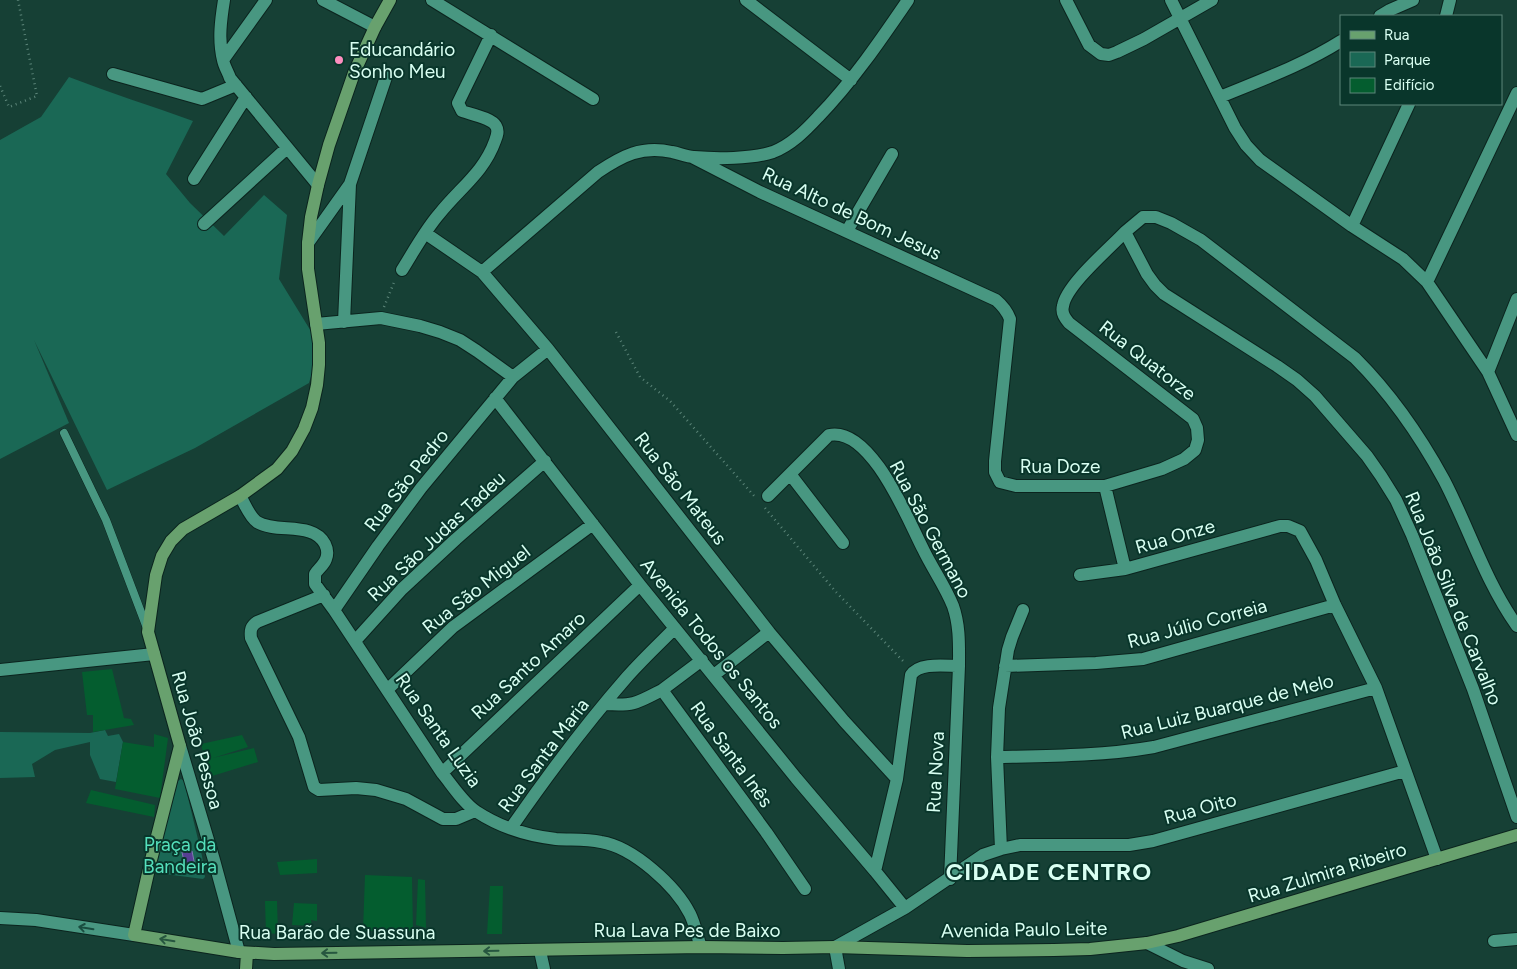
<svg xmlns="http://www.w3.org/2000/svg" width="1517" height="969" viewBox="0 0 1517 969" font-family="Figtree,sans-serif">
	<rect width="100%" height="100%" fill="#164035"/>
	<path fill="#1a6855" d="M69,77c41,16 83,29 124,44l-27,53 24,29 34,33 40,-41 23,20 -8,64 41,67 -11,37 -114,65 -88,42 -73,-150 35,83 -69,36v-319l41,-23z
		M105,730l3,6 11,-2 4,8 -7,40 -16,-3 -10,-24v-13l-35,8 -23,14 3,13 -35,1v-46l90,1z
		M181,779l3,2 18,75 3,21 -2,2 -46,-6 -3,-3 24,-89z"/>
	<path fill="#563e93" stroke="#7d78b0" d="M192,851l3,15 -10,1 -3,-15z"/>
	<path fill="#045d2f" d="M112,669l12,49 7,1 3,6 -41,7v-17h-6l-5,-43z
		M154,734l14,4 -8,60 -45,-9 8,-47 31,5z
		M242,735l6,12 -35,11 41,-10 4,14 -49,15 -8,-33z
		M91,790l64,15 -1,12 -68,-14z
		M317,859v14l-37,2 -3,-13z
		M365,875l47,2 1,54h-50z
		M418,879l7,1 1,48 -10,-3z
		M490,886h13l-1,48h-15z
		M265,901h12l1,33 -12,-1z
		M294,903l23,1v17l-6,-1 1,6 -20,-1z"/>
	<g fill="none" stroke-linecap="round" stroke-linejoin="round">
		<g stroke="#0b241e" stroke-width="9">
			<path id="lane" d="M64,433l42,87 41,108"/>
		</g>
		<g stroke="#0b241e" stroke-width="14">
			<path id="street" d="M224,0c-3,19 -6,40 -1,60 1,6 5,12 7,18l88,107
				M323,0l52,27
				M432,0l161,99
				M746,0l105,80
				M1066,0l23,45 12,9 8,1 8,-3 27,-13 68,-39
				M1171,0l64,128 11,17 14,15 92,66 51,33 24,23 61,90 29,63
				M1380,16l10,-6 23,-10
				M1446,16l4,-16
				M223,60l43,-60
				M113,74l89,25 34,-14
				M1220,97c41,-17 83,-32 121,-56
				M692,157l68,35 236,108c7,6 11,11 14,19l-15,142v11l5,10 16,4h89l57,-17 22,-10 11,-9 3,-10 -1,-12 -4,-9 -124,-96c-4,-5 -8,-10 -6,-17 3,-21 47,-58 62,-74
				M194,179l52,-82
				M204,224l83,-76
				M1352,226l57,-122
				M847,231l45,-77
				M425,233l57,39 66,77 221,283 75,89 53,58
				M308,243l42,-59 36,-107
				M402,270c12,-19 23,-40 38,-57 20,-25 44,-41 55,-72 2,-5 4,-10 1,-15 -4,-8 -26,-12 -34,-15l-4,-8 33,-68
				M482,272l116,-100c24,-16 44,-27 74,-20 7,1 14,5 22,5 22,2 58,2 79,-5 18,-7 32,-21 45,-35 34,-35 62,-76 90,-117
				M1427,282l90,-189
				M344,322l6,-138
				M316,324l65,-6 39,8 20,6 20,8 17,11 36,26
				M1488,372l29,-73
				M495,398l145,187 156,193 79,93 30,37
				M790,474l53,69
				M1105,486l20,83
				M240,496c5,8 9,20 17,26 20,12 56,-1 68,22 2,4 3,10 1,15 -2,6 -8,10 -11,15v10l19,26 108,163c10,12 22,31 35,39 23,15 52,24 79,27 15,1 30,0 45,3 32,5 75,44 89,72 5,10 7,22 11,33
				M768,496l61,-61c42,-9 79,85 94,114 9,19 22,37 30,57 7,20 6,40 6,60l-9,213
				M1080,575l45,-6 155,-43h8l12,5 16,29 19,45 41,83 61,171
				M324,595l-67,27c-6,4 -7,8 -6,16l48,99 15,50 5,3 37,-2 20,2 30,9 37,20h13l19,-8
				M334,610l44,-64 43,-58 92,-111 35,-28
				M1517,626c-32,-45 -48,-98 -73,-146 -24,-44 -54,-87 -89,-122l-154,-118 -30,-17 -15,-6h-13l-18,15 22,42 8,11 9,9 113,72 20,14 18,16 52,60 14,20 15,24 16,35 61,154 44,128
				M355,641l47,-52 54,-50 89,-78
				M1005,666l91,-3 47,-4 192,-54
				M0,670l154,-16
				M714,675l55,-43
				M387,690l66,-63 140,-103
				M662,690l40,-30
				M606,704c28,2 31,-1 56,-14l104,142 39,57
				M180,746l34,114 25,92
				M997,757c53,-1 105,-1 157,-10l222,-59
				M442,773l198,-188
				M511,828c36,-52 74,-103 116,-151 15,-17 32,-33 48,-49
				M1001,849l-4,-92 2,-49 9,-58 4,-13 11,-27
				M875,871l22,-92 14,-104c8,-13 35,-9 48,-9
				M0,918l36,2 98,15
				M1494,941l23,-2
				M1147,943l36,18 25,8
				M540,951l4,18
				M839,969l-4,-22 70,-39 78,-53 18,-6 19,-4h109l24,-4 252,-70"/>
		</g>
		<g stroke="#0b241e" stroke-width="14">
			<path id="secondary" d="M390,0l-15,27 -21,46 -25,72 -11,40 -7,32 -3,26v26l11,74v22l-2,20 -5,23 -8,21 -12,22 -15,18 -37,27 -57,33 -12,12 -9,15 -6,19 -8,57 32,114 -29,114 -17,75 105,17 35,2 427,-7 82,1 52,-1 132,4 87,-1 36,-1 57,-6 31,-7 339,-101
				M246,969l1,-16"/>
		</g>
		<path stroke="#5c8579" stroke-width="2.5" stroke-dasharray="1 4" stroke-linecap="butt" d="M0,86l9,21 28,-11 -19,-96
			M384,307l11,-27
			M616,332l24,45 30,24 86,97
			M765,508l71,84 69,71"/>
		<use href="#lane" stroke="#489781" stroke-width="8"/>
		<use href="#street" stroke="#489781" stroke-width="12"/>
		<use href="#secondary" stroke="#68a16e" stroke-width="12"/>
	</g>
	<defs><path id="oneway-shaft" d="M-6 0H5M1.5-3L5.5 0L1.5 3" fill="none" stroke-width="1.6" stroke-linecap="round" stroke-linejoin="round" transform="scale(1.25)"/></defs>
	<use stroke="#194e40" href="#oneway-shaft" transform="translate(86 928) rotate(-171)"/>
	<g stroke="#26563f">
		<use href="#oneway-shaft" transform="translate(167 940) rotate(-171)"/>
		<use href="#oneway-shaft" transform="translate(491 951) rotate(179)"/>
		<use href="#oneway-shaft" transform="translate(329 953) rotate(179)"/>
	</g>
	<circle fill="#fd8ebf" stroke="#09362b" stroke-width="2" cx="339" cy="60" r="5"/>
	<g text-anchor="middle" stroke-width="4" stroke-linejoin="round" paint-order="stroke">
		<g font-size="19" fill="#d9fff2" stroke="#09362b" text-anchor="start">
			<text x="349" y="56">Educandário<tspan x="349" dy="22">Sonho Meu</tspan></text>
		</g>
		<g font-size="19" fill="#d9fff2" stroke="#09362b">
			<text transform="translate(852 213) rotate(25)" y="7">Rua Alto de Bom Jesus</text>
			<text transform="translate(1148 360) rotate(38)" y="7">Rua Quatorze</text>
			<text x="1060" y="473">Rua Doze</text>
			<text transform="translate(406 480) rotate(-52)" y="7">Rua São Pedro</text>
			<text transform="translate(681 488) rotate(52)" y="7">Rua São Mateus</text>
			<text transform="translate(931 529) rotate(62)" y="7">Rua São Germano</text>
			<text transform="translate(436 536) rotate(-43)" y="7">Rua São Judas Tadeu</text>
			<text transform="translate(1175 536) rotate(-16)" y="7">Rua Onze</text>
			<text transform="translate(476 589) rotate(-38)" y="7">Rua São Miguel</text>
			<text transform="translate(1454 598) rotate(68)" y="7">Rua João Silva de Carvalho</text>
			<text transform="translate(1197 623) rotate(-15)" y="7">Rua Júlio Correia</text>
			<text transform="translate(712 643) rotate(51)" y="7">Avenida Todos os Santos</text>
			<text transform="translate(528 665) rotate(-43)" y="7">Rua Santo Amaro</text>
			<text transform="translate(1227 706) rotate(-14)" y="7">Rua Luiz Buarque de Melo</text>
			<text transform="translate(439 730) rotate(55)" y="7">Rua Santa Luzia</text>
			<text transform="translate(198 740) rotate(74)" y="7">Rua João Pessoa</text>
			<text transform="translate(732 754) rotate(54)" y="7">Rua Santa Inês</text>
			<text transform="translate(543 755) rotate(-53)" y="7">Rua Santa Maria</text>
			<text transform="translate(935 772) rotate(-87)" y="7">Rua Nova</text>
			<text transform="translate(1200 808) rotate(-15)" y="7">Rua Oito</text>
			<text transform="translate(1327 872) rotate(-17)" y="7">Rua Zulmira Ribeiro</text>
			<text transform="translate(1024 929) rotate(-1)" y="7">Avenida Paulo Leite</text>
			<text x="687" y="937">Rua Lava Pes de Baixo</text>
			<text x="337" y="939">Rua Barão de Suassuna</text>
		</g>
		<g font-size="19" fill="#55e0bc" stroke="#09362b">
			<text x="180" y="851">Praça da<tspan x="180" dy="22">Bandeira</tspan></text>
		</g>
		<g font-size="24" font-weight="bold" letter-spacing="1" fill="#d9fff2" stroke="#09362b">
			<text x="1049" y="880">CIDADE CENTRO</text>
		</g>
	</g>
	<rect x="1340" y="15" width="162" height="90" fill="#09362b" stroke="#5c867b"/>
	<rect x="1350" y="31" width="25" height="8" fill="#68a16e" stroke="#5c867b"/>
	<text x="1384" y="40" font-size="15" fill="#d9fff2">Rua</text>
	<rect x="1350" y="52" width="25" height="15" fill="#1a6855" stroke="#5c867b"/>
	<text x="1384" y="65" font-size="15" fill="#d9fff2">Parque</text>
	<rect x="1350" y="78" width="25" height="15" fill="#045d2f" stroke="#5c867b"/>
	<text x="1384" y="90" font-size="15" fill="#d9fff2">Edifício</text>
</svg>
